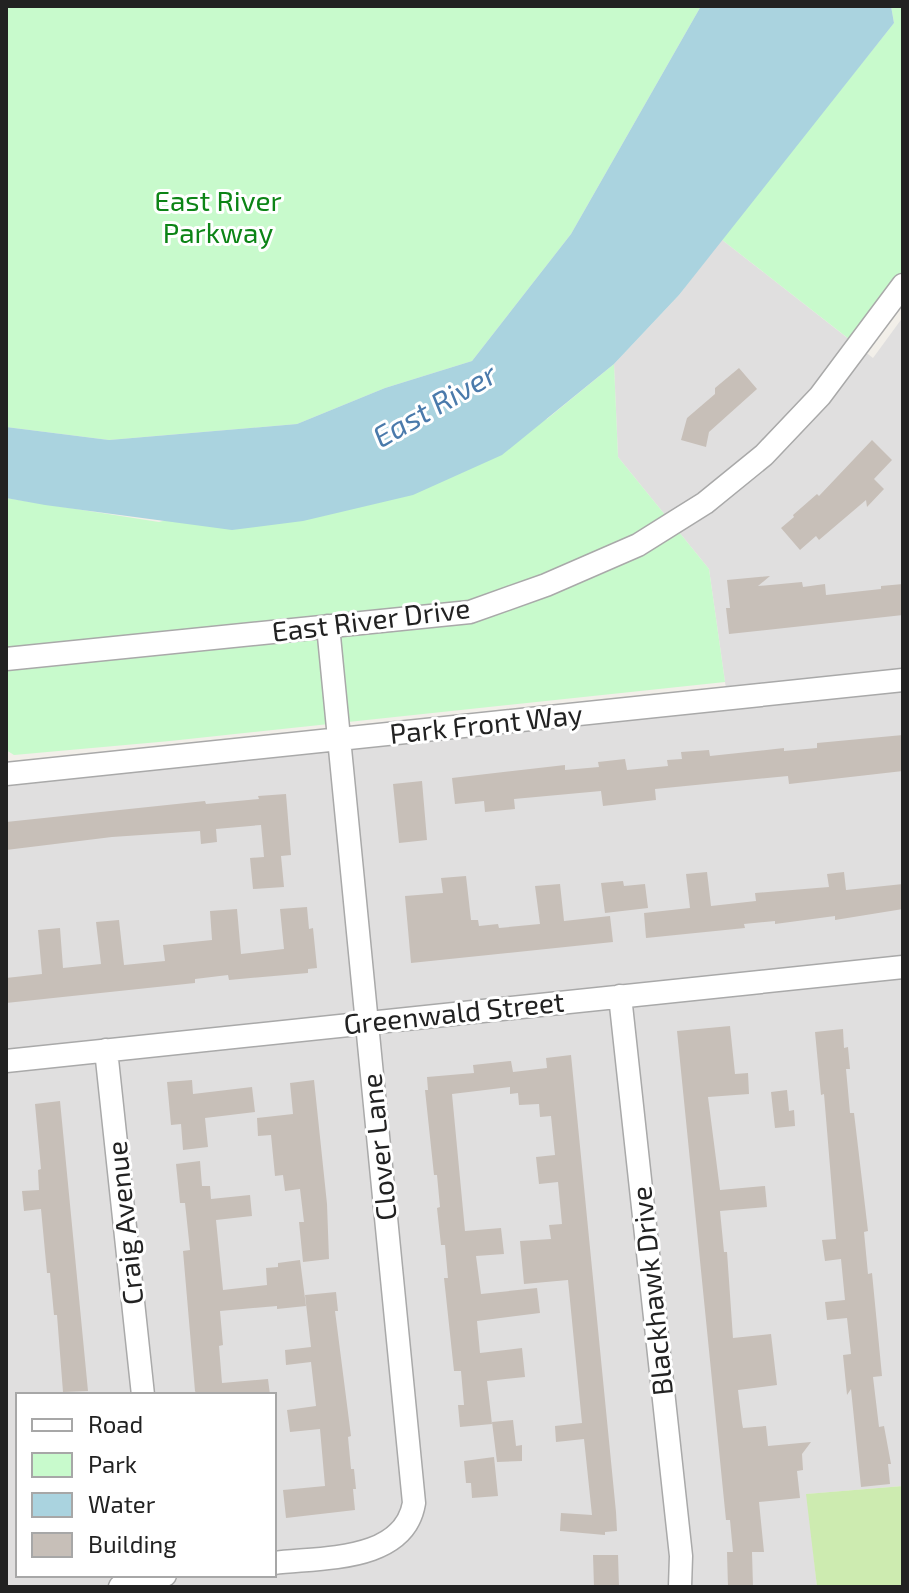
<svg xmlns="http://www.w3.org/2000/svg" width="909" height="1593" viewBox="0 0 909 1593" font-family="'Exo 2',sans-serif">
	<rect width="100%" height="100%" fill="#f2efe9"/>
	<path fill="#e0dfdf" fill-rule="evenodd" d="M721,239l152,119 30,-41v1169l-96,8 10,93h-811v-801l723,-76 -20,-141 -91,-112 -4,-93 65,-69zM18,1395h256v180h-256z"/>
	<path fill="#cdebb0" d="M903,1486v101h-86l-11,-93z"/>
	<path fill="#c8facc" d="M6,6h695l-130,228 -99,127 -87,27 -88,36 -188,16 -103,-13z
		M891,6h12v279l-45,61 -137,-107 173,-216z
		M614,364l4,93 91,112 16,113 -555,59 -156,14 -8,-5v-252l153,24 388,-103z"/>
	<path fill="#aad3df" d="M701,6h190l3,17 -215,272 -65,69 -112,91 -89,40 -110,26 -71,9 -187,-25 -39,-7v-71l103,13 188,-16 88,-36 87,-27 99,-127z"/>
	<path fill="#c7bfb8" d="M739,368l18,21 -48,43 -3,15 -25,-7 6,-22 28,-24v-6z
		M872,440l20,20 -18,19 10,10 -17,18 -1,-7 -47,40 -3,-4 -16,14 -19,-22 13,-11 -1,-2 24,-21 2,2z
		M770,576l-12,10 44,-4 1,5 22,-3 1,11 55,-6v-3l22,-2v31l-174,19 -3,-26h4l-3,-28z
		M903,735v36l-114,13 -1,-8 -133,13 1,11 -53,6 -2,-15 -87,8 1,10 -30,3 -1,-11 -29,3 -3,-26 113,-13v5l34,-3 -1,-5 27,-3 2,11 41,-4 -1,-6 15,-1 -1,-7 28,-2 1,6 74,-8v3l33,-3v-5z
		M422,781l5,59 -28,3 -6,-59z
		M286,794l5,61 -10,1 3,31 -31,2 -3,-31 14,-1 -3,-32 -45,4 1,13 -16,2 -1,-13 -88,6 -106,13v-28l199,-21 1,3 53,-5 -1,-3z
		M707,872l4,34 45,-5 -1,-8 74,-6 -2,-13 17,-2 2,18 57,-6v25l-68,11v-4l-60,8v-3l-31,3 1,4 -99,10 -2,-25 46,-5 -4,-34z
		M466,876l5,44h7l1,6 19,-2 1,4 41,-4 -5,-38 25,-2 4,37 46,-5 3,26 -202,21 -6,-67 38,-3 -2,-15z
		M623,881l1,5 21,-2 3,24 -43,5 -4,-30z
		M307,907l2,22 4,-1 4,40 -9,1v4l-79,7 -1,-5 -33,4v4l-189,20v-25l36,-4 -4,-44 22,-2 3,40 38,-4 -5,-42 23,-2 5,45 41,-4 -2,-16 49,-5 -2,-29 27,-2 4,45 43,-5 -4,-40z
		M730,1026l5,48 13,-1 1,21 -41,3 12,93 45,-4 2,21 -47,4 4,41h3l6,86 38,-4 6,51 -39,5 4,33 1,5 23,-2 2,20 43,-4 -9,12 1,16 -6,1 3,27 -41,4 5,50h-12l1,35h-25l-1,-35h6l-3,-32h-4l-49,-489z
		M843,1029l1,19 4,-1 2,22h-4l4,44h4l14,118 -4,1 4,42 4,-1 10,103 -9,1 6,50 5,-1 7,38h-3l2,20 -29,3 -10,-98 -4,6 -4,-40 8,-1 -4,-36 -20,2 -2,-18 20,-2 -4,-41 -16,2 -3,-21 14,-1 -12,-145 -3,1 -6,-63z
		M571,1055l45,457 1,19 -12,1v3l-45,-4 1,-18 31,2 -8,-76 -28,3 -1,-16 27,-3 -14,-143 -44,4 -4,-43 31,-2 -2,-14 13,-1 -4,-42 -19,2 -3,-27 19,-2 -4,-39 -11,1 -1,-13 -20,1 -1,-12 -8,1v-7l-58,7 13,137 36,-3 3,26 -28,2 5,38 56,-6 3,25 -63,8 3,32 42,-5 3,29 -38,4 5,43 -32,3 -2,-22h6l-3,-34h-7l-10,-93h4l-3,-33h-4l-4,-37 3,-1 -3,-32h-3l-9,-85h3l-1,-13 47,-4 -1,-8 38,-4 2,11 34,-4 -1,-10z
		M192,1080l1,14 59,-7 3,25 -50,6 3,29 -25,3 -2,-26 -10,1 -4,-43z
		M314,1080l13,124 2,55 -26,3 -4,-40h5l-4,-33 -15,2 -2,-16 -8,1 -4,-41 -13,1 -1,-18 36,-4 -3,-31z
		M787,1090l2,21 5,-1 1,16 -20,2 -4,-36z
		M60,1101l28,290 -25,1 -6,-77h-3l-4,-42h-3l-6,-64 -17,2 -2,-20 17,-1 -1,-20 3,-1 -6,-65z
		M200,1161l2,25h8l1,13 39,-4 2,21 -36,4 7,70 44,-5 -1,-17 12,-1v-4l22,-3 6,46 -29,3v-3l-57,5 3,34 -4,1 3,37 46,-4 2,16h-73l-2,-4 -12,-140 7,-1 -5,-47h-5l-4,-39z
		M336,1292l2,19h-3l16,125 -3,1 3,32h3l2,20h-3l2,21 -69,8 -3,-28 42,-4 -5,-57 -30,3 -3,-22 29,-4 -5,-44 -25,3 -1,-15 26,-3 -6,-52z
		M513,1420l3,26 6,-1v16l-25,1 -5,-40z
		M494,1457l4,39 -26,2 -1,-15h-5l-2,-22z
		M593,1555h25l1,32h-25z"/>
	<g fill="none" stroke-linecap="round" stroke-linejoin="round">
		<g stroke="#a9a9a9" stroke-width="25">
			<path id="street" d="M6,659l464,-47 76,-27 92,-40 67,-42 59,-48 56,-59 83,-111
				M6,774l897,-94
				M620,996l61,560 -1,31
				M106,1050l37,345
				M6,1061l897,-94
				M274,1563c46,-6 130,0 140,-60l-86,-877
				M120,1587l45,-12"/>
		</g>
		<use href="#street" stroke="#fff" stroke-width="22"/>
	</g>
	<g text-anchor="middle" stroke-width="6" stroke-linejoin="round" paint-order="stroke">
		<g font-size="28" fill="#0c8416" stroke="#fff">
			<text x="218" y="211">East River<tspan x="218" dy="32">Parkway</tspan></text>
		</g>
		<g font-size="28" fill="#222" stroke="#fff">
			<text transform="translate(371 620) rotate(-7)" y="10">East River Drive</text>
			<text transform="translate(486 724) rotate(-6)" y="10">Park Front Way</text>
			<text transform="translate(454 1013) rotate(-6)" y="10">Greenwald Street</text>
			<text transform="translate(379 1147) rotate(-96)" y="10">Clover Lane</text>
			<text transform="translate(125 1223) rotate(-96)" y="10">Craig Avenue</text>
			<text transform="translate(652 1291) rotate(-96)" y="10">Blackhawk Drive</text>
		</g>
		<g font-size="30" font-style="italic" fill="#4a7aab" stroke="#fff">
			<text transform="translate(435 406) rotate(-30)" y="10">East River</text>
		</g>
	</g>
	<rect width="909" height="1593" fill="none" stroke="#222222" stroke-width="16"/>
	<rect x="16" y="1393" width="260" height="184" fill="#ffffff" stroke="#a7a7a7" stroke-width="2"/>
	<rect x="32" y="1419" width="40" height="12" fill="#ffffff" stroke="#a7a7a7" stroke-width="2"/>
	<text x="88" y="1433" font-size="24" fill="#222222">Road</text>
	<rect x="32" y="1453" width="40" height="24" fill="#c8facc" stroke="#a7a7a7" stroke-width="2"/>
	<text x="88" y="1473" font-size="24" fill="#222222">Park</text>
	<rect x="32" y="1493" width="40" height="24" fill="#aad3df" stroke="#a7a7a7" stroke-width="2"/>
	<text x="88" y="1513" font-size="24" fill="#222222">Water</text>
	<rect x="32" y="1533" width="40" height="24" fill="#c7bfb8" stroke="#a7a7a7" stroke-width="2"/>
	<text x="88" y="1553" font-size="24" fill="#222222">Building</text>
</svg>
